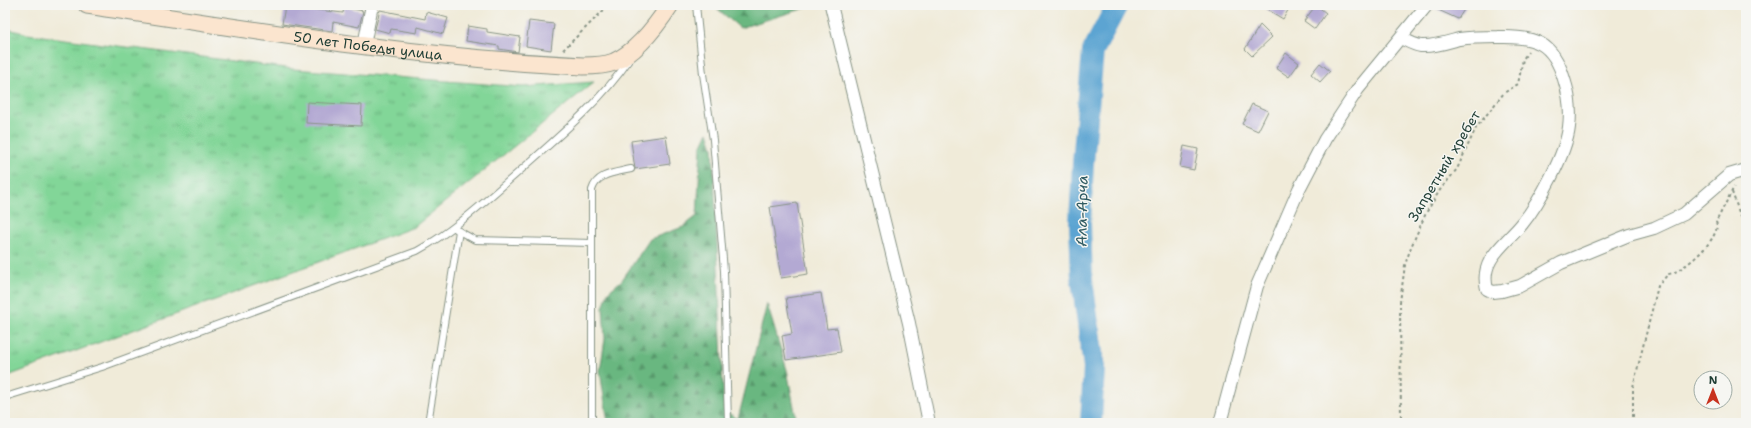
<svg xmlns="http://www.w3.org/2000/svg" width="1751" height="428" viewBox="0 0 1751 428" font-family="'Shantell Sans',sans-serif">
	<defs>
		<pattern id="grass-tufts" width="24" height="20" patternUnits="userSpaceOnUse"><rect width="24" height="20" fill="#82d698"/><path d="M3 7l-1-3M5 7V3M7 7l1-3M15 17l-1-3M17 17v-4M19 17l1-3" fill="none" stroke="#6aaf7d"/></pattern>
		<pattern id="forest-firs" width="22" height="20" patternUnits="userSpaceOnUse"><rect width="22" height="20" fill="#69b780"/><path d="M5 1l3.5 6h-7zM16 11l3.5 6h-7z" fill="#56966a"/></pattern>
	</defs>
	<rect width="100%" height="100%" fill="#f6f6f2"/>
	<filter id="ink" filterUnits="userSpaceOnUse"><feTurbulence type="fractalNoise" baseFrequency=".025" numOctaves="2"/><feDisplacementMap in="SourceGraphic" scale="8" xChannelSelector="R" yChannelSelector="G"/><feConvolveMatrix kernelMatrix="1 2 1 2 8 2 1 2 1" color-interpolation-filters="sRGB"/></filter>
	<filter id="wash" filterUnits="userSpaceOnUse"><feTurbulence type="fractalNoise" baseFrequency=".012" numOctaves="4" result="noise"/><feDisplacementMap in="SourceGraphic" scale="16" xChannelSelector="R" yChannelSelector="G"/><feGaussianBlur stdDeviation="0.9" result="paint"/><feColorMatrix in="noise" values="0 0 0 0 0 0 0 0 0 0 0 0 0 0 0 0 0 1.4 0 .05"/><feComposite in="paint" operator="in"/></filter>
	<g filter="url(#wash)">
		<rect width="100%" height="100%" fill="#f0ebd9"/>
		<path fill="url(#grass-tufts)" stroke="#508a66" d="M5,28l22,6 266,35 230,18 71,-5 -180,145 -409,150z"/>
		<path fill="url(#forest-firs)" stroke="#447a5a" d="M713,5h102l-75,23z
			M708,132l5,16 11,263 14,8 29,-115 20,66 10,53h-189l-8,-52 5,-32 -2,-31 5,-16 14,-12 28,-41 33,-12 14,-11 4,-69z"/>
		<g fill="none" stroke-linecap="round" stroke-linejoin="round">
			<path stroke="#5ca4d2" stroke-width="22" d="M1091,423l3,-56 -12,-87 -2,-57 3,-60 10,-112 24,-46"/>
		</g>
		<g id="blocks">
			<path fill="#b3a9d3" d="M1260,5h31l-8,14z
				M1316,5l10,8 -11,16 -11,-8z
				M1434,5h33l-9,14 -24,-11z
				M285,6l58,7 1,-6 19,4 -4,16 -26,-5 -1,9 -50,-7z
				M380,10l45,9 1,-7 22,6 -5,16 -25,-7 -1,6 -26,-4 -1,4 -15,-4z
				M529,21l25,3 -3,26 -25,-4z
				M1260,25l12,12 -20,19 -7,-7z
				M468,26l19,3v3l33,5 -2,15 -19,-3v-3l-33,-5z
				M1286,53l13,10 -10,14 -13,-9z
				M1320,63l10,8 -10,11 -9,-8z
				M307,102l55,3 -1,21 -55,-3z
				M1252,104l16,7 -10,20 -16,-7z
				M666,136l4,28 -35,5 -4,-28z
				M1184,146l14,3 -4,21 -14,-3z
				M797,203l11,71 -27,4 -11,-71z
				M821,293l6,36 10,-1 4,24 -55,8 -4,-24 10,-2 -6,-36z"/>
		</g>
	</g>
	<g filter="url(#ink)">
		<use href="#blocks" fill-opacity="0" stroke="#889486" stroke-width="1"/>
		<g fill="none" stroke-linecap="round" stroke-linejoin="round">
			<g stroke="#889486" stroke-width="8">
				<path id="lane" d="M696,5l7,69 10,66 11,131 4,152
					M457,230l18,10 117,3
					M5,397l97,-30 315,-116c36,-20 65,-47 96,-74 39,-35 87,-74 116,-117
					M428,423l31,-192
					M592,423v-233c5,-17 23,-17 39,-21"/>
			</g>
			<g stroke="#889486" stroke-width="14">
				<path id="street" d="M831,5l78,318 20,100
					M1401,38c6,3 13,7 20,8 12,1 27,-4 38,-7 13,-2 26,-2 39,-2 37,-1 55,5 66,42 5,15 7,33 5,48 -3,27 -30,76 -47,97 -17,21 -43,35 -35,65l6,3 9,-1 18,-5 41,-23 68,-28 25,-7 30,-14 45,-39 17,-5
					M364,45l8,-40
					M1220,423l37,-137 42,-97 26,-50 33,-50 69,-84"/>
			</g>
			<g stroke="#889486" stroke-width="19">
				<g id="secondary">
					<path id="s1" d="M87,5c165,25 330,53 496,61 10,0 21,0 31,-4 23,-10 43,-37 56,-57"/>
				</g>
			</g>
			<path stroke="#889486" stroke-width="2" stroke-dasharray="3 3" stroke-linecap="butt" d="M563,50l46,-45
				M1732,192l8,23 6,10
				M1401,423l-1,-121 5,-37 6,-18 15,-34 14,-23 17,-21 19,-41 28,-35 14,-9 5,-25 5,-7
				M1633,423v-36l25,-101 10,-12c15,-1 55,-38 48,-52l18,-35"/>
			<use href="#lane" stroke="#fff" stroke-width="6"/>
			<use href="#street" stroke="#fff" stroke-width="12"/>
			<use href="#secondary" stroke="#fbe5cf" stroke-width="17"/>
		</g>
	</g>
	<g text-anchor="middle" stroke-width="3" stroke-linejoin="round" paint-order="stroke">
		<g font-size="14" fill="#1f3d34" stroke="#f6f6f2">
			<text dy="5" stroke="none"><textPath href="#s1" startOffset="284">50 лет Победы улица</textPath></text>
			<text transform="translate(1444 166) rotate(-59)" y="5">Запретный хребет</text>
		</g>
		<g font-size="15" font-style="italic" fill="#315c63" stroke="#f6f6f2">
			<text transform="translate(1082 211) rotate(-89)" y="5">Ала-Арча</text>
		</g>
	</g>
	<rect width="1751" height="428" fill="none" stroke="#f6f6f2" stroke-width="20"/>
	<g transform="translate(1713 390)"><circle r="19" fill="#f6f6f2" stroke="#a0aca6"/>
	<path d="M0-3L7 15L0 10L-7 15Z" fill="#c8321e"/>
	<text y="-6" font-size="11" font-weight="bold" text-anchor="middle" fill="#1f3d34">N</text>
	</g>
</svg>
